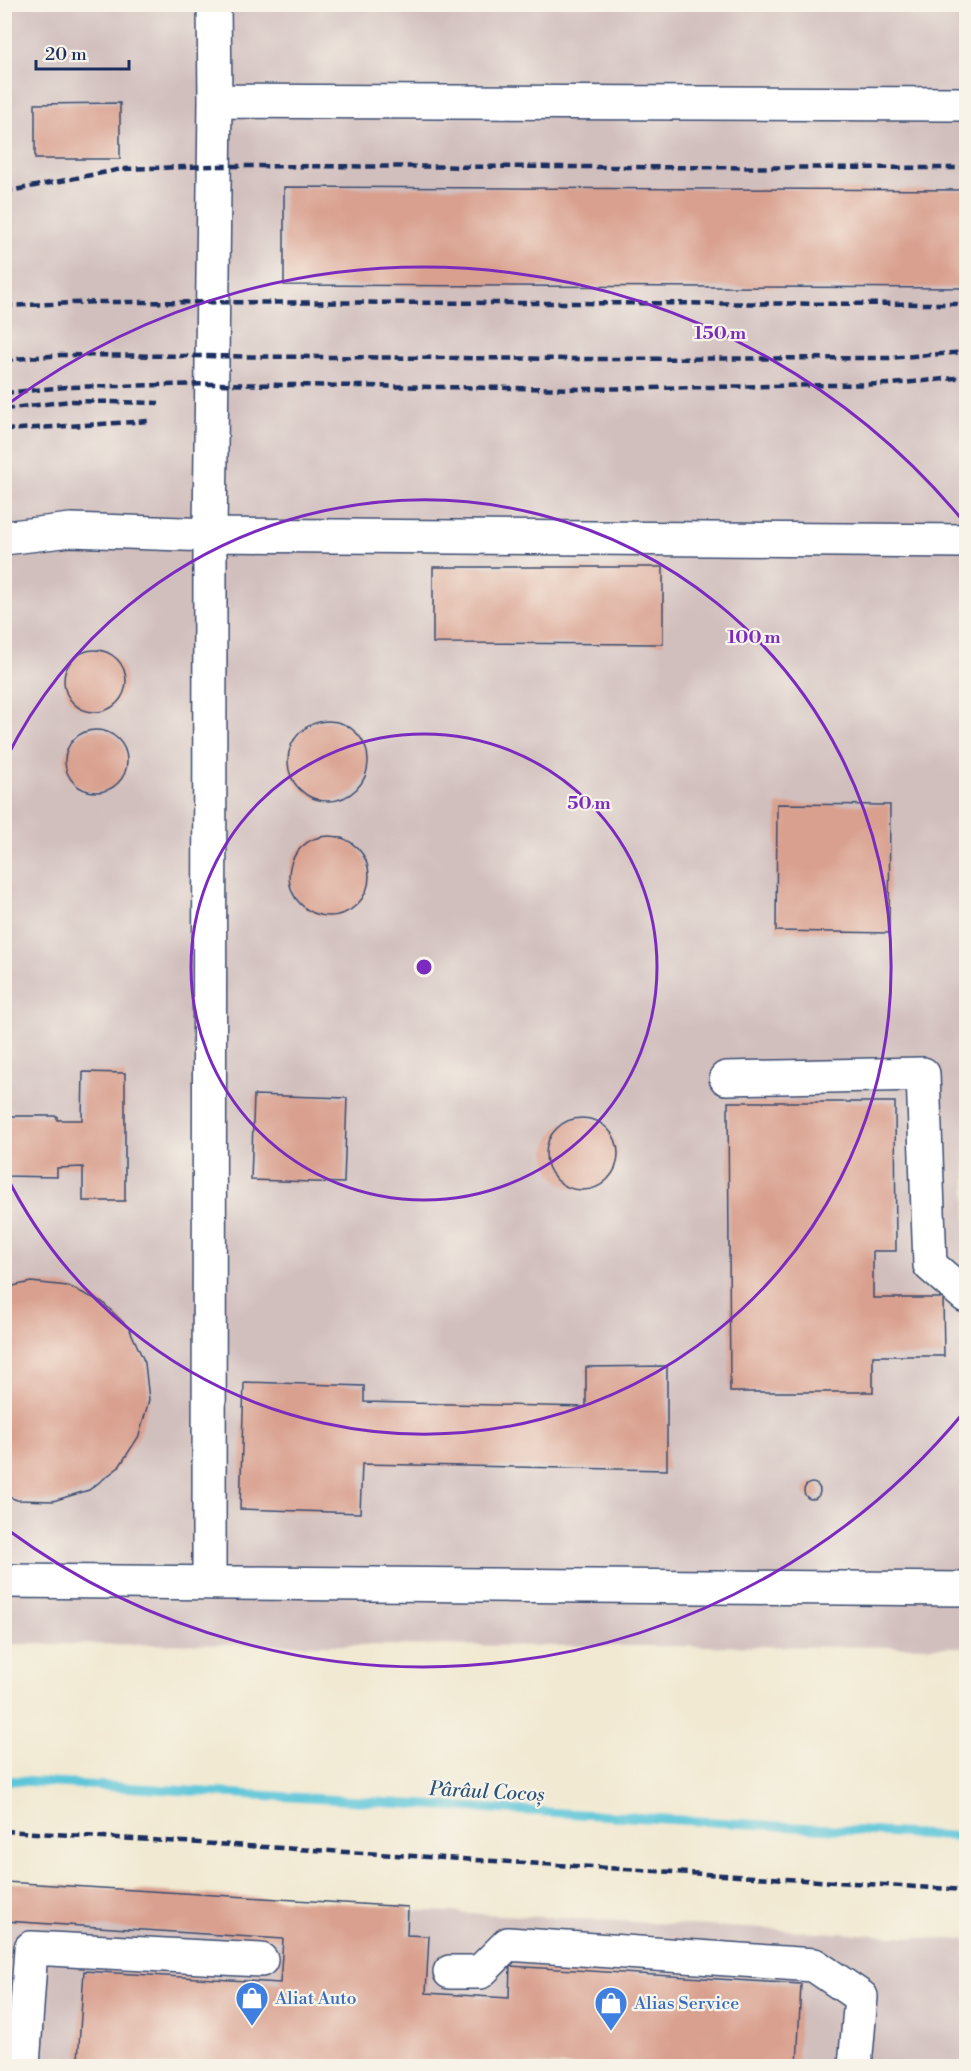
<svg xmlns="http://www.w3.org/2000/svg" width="971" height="2071" viewBox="0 0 971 2071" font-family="'Libre Bodoni',serif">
	<rect width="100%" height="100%" fill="#f7f3e8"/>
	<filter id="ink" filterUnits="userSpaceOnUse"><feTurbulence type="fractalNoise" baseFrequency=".0167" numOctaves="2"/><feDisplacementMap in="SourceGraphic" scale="12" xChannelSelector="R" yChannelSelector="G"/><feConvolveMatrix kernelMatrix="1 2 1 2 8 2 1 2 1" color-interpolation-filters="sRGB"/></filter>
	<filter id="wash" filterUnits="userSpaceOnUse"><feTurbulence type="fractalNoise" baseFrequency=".008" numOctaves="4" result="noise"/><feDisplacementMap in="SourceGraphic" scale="24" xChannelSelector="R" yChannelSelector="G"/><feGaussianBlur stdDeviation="1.35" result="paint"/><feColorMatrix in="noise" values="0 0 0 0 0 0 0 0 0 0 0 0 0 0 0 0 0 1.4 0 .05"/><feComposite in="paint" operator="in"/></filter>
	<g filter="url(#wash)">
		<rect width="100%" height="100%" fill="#f1e9d2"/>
		<path fill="#d1bfbe" d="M5,5h961v1642l-961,-3z
			M4,1888l962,52v126h-961z"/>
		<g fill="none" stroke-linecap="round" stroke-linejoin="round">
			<path stroke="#5dc6d9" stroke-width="9" d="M4,1780l962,57"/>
		</g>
		<g id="blocks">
			<path fill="#d9a08f" d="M120,103v56h-85v-55z
				M4,154l6,13 -6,2z
				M284,187l682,3v98l-682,-3z
				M433,567h230v77l-230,-1z
				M64 681a31 31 0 1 1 62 0a31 31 0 1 1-62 0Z
				M288 761a40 40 0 1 1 80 0a40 40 0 1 1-80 0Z
				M65 761a31 31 0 1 1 62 0a31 31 0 1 1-62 0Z
				M777,804l113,1 -1,128 -113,-2z
				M289 876a40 40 0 1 1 80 0a40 40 0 1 1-80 0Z
				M83,1072l42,1v128h-42v-34l-26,1v9l-53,-1v-60h53v4h25z
				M254,1095l93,3 -3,85 -93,-3z
				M728,1102h167l1,149h-23v47h70l1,58h-71v36h-143z
				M546 1154a36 36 0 1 1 72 0a36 36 0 1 1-72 0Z
				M31,1282l37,4 34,16 27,26 16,35 4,37 -10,36 -20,31 -30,23 -36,11 -36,-1 -13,-5v-207z
				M667,1366v104l-305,-6 -2,49 -120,-4 4,-127 120,4v16l222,5v-40z
				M804 1491a8 8 0 1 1 16 0a8 8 0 1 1-16 0Z
				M5,1882l403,25 -1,28 22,1 -3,57 83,5 1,-32 291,18 -4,82h-617l-102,-6 6,-89 196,12 3,-44 -278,-18z
				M4,1992h6l-4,61h-2z"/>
		</g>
	</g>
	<g filter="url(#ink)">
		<use href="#blocks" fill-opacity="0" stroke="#3b4b6f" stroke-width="1.5"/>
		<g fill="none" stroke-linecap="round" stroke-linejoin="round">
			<g stroke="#3b4b6f" stroke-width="36">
				<path id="minor" d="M215,101l751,3
					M4,538l67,-8 139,5 756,6
					M726,1078l197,-4 7,191 36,31
					M4,1581l962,8
					M209,1583l1,-1048 5,-434 -1,-97
					M450,1972h30l28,-28 306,21 47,32 -6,69
					M23,2066l8,-118 230,12"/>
			</g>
			<use href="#minor" stroke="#fff" stroke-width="33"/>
			<path stroke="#1b2f5e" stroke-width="4.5" stroke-dasharray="9 4.5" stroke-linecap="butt" d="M4,192l118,-23 93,-3 751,2
				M4,306l93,-4 869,2
				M4,360l57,-5 521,4 307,-1 77,-6
				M4,393l62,-6 146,-3 376,5 303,-5 75,-7
				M4,409l66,-8 89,2
				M4,430l145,-9
				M4,1831l962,59"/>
		</g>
	</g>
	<g fill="none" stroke="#7b2cbf" stroke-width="3">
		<circle cx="424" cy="967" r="233"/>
		<path d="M6 759A467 467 0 1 1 6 1175"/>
		<path d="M964 1412A700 700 0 0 1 8 1530M8 404A700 700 0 0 1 964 522"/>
	</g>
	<defs>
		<g id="shop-pin" transform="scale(1.725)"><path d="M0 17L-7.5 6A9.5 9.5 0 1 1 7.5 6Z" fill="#3f7fe0" stroke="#f7f3e8"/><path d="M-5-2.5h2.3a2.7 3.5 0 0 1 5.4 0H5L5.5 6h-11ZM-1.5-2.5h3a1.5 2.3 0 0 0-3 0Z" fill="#fff"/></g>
	</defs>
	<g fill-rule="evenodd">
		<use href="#shop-pin" x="252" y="1998"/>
		<use href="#shop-pin" x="611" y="2003"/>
	</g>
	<g text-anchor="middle" stroke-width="4.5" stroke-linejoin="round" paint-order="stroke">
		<g font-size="18" fill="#366cbe" stroke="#f7f3e8" text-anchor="start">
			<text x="275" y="2004">Aliat Auto</text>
			<text x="634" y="2009">Alias Service</text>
		</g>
		<g font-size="20" font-style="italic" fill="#2c557d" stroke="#f7f3e8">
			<text transform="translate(487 1791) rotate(3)" y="7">Pârâul Cocoș</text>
		</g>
	</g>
	<circle cx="424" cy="967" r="9" fill="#7b2cbf" stroke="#f7f3e8" stroke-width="3"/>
	<g font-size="18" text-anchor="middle" font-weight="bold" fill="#7b2cbf" stroke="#f7f3e8" stroke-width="4.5" stroke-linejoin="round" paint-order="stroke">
		<text x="720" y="339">150 m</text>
		<text x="754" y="643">100 m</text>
		<text x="589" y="809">50 m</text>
	</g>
	<rect width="971" height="2071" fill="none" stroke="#f7f3e8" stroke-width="24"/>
	<path d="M36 60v9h93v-9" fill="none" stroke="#1b2f5e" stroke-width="3"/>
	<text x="45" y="60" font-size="18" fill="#1b2f5e" stroke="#f7f3e8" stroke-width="4.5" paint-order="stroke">20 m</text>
</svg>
